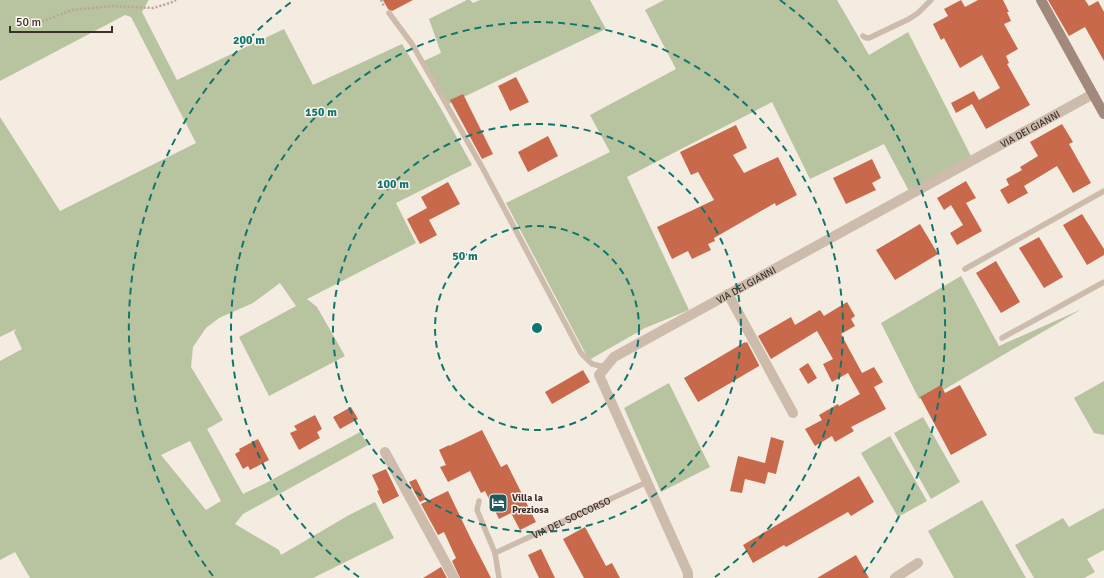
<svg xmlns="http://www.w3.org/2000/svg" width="1104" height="578" viewBox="0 0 1104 578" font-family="Signika,sans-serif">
	<rect width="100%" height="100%" fill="#f4ebe1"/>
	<path fill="#b8c4a0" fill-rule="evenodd" d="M0,0h149l-1,1 -6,11 35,68 107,-51 29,56 89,-41 38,63 32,58 -76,38 20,40 -109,56 10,8 28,49 -76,40 -30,-59 57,-31 -16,-23 -27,20 -34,15 -13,10 -13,19 -2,20 32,53 -16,9 36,65 23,-11 94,-51 8,13 -125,69 -8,10 44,26 2,5 68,-40 26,-13 19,36 -81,40h-283l-15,-26 -15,8v-199l22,-12 -8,-17 2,-3 -16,8v-220l60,94 136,-68 -65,-126 -6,-2 -125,66zM190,441l31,60 -15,9 -45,-55z
		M467,0h3l3,3 7,-3h110l16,29 -157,75 -25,-43 17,-8 -12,-34z
		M664,0h173l32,55 39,-23 63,124 -62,35 -25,-47 -74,35 -38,-77 -145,75 62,133 -44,18 -56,32 -83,-157 104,-51 -20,-37 86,-46 -31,-59z
		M961,276l38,70 83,-37 -137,80 -26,10 -38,-76z
		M1104,381v54l-10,-2 -20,-35z
		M669,383l41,84 -49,25 -37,-84z
		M923,417l37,65 -29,17 -37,-66z
		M890,436l37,65 -29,16 -37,-64z
		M982,500l44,78h-72l-26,-47z
		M1104,508v42l-17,9 8,13 -11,6h-50l-19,-33 48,-27 6,9z"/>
	<path fill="#c8694b" d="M383,0h30l-21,11 -4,-2z
		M961,0l4,7 13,-7h25l6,12h-2l4,9 -7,3 14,25 -12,7 3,7 -2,1 23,41 -44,24 -14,-25 -16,9 -5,-10 23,-12 5,9 21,-12 -18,-33 -22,13 -16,-30 -3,2 -8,-16 15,-8 -4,-7z
		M1048,0h37l4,6 9,-5 6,11v49l-19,-34 -16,9z
		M516,77l13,25 -19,9 -12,-25z
		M463,94l30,60 -11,5 -32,-59z
		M1062,124l11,18 -4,2 22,39 -18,10 -16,-27 -33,20 4,7 -20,11 -8,-14 9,-5 -3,-6 16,-9 -2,-3 18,-11 -8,-14z
		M736,125l11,23 -14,7 11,18 34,-16 19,38 -21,11 -1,-3 -61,35 1,3 -7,3 3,6 -19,9 -4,-8 -16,8 -15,-32 57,-27 -16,-28 -7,3 -11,-23z
		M548,136l10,20 -30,16 -10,-20z
		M872,159l9,19 -9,5 4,7 -30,14 -13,-26z
		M966,181l10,17 -10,5 16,28 -25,14 -7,-12 13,-8 -12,-20 -7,5 -7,-12z
		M448,182l12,22 -31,16 8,15 -17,9 -13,-25 20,-11 -6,-11z
		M1082,214l22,35v6l-17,10 -24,-40z
		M920,224l18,30 -43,26 -19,-30z
		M1039,237l24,40 -19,11 -25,-40z
		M996,261l24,41 -19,11 -25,-40z
		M847,302l8,14 -4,3 4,7 -14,8 21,39 12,-6 9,15 -9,5 12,22 -35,18 3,4 -19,11 -3,-6 -17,10 -10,-17 17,-9 -3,-5 19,-11 1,2 21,-12 -12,-21 -16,9 -9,-18 10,-5 -16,-28 -46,28 -13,-23 33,-19 4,8 25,-15 4,6z
		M745,342v1l2,-1 12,23v1l-61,36 -14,-24z
		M808,363l9,15 -9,6 -9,-15z
		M583,370l7,12 -38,22 -7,-12z
		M941,385l4,8 15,-8 27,50 -36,20 -31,-58z
		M351,407l7,12 -18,10 -7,-12z
		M315,415l7,14 -5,3 3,6 -21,12 -9,-17 7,-3 -3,-4z
		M482,430l19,37 6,-3 29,58 -16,8 -9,-17 -12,6 -14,-28 -4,2 -11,-22 -22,11 -8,-15 6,-2 -7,-15 10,-5v1z
		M771,437l13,4 -8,33 -8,-2 -3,12 -20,-5 -3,14 -12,-2 8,-35 27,7z
		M258,439l11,21 -19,10 -2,-4 -5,3 -8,-15 5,-3 -1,-2z
		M386,469l13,27 -16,8 -6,-13 2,-1 -7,-15z
		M859,476l15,26 -23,14 -3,-4 -62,35 -2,-2 -31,18 -10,-18z
		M416,479l10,20 -6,3 -11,-20z
		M448,491l23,48 20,39h-31l-8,-17 4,-3 -12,-26 -6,3 -17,-31z
		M585,527l21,39 6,-3 8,15h-36l10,-6 -10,6 -21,-39z
		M541,549l14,29h-16l-11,-23z
		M856,555l13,23h-52z
		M441,567l6,11h-24z"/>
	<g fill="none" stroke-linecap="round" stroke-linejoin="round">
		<path stroke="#b9a596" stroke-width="2.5" stroke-dasharray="2 2" stroke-linecap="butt" d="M381,0l3,6
			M27,27l45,-17 40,-4 41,2 17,-5 6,-3"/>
		<g stroke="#cdbbac" stroke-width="5.5">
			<path d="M389,13l23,31 70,123 99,186 11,11 13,3"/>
			<path d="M863,36l3,2h3l40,-19 9,-6 13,-13"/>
			<path d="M965,269l139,-78"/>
			<path d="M1002,338l102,-56"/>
			<path d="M479,501l-2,9 18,43 4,25"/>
			<path id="s1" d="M495,553l152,-71"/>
		</g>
		<g stroke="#cdbbac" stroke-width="10">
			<path d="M728,294l65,119"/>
			<path d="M385,452l69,126"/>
			<path id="s2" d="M688,578v-5l-89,-198 15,-18 479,-263"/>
			<path d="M895,578l23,-15"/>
		</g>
		<path stroke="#a18a7d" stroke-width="10" d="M1041,0l63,114"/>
	</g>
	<g fill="none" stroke="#0f766e" stroke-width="2" stroke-dasharray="7 5">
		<circle cx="537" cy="328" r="102"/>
		<circle cx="537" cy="328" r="204"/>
		<path d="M359 577A306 306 0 1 1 715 577"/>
		<path d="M213 576A408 408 0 0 1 294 0M780 0A408 408 0 0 1 861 576"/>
	</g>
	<defs>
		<g id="hotel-square" transform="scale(1)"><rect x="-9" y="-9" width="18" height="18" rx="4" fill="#1f5a5e" stroke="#fbf5ee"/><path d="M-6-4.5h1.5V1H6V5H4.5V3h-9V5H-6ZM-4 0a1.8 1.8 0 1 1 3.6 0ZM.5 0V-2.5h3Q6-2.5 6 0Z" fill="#fff"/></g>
	</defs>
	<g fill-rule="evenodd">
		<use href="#hotel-square" x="498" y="503"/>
	</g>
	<g text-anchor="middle" stroke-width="3" stroke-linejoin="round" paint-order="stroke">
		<g font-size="10" fill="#3b302b" stroke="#fbf5ee">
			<text dy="4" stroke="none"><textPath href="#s2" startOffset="720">VIA DEI GIANNI</textPath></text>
			<text dy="4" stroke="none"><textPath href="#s2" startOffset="396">VIA DEI GIANNI</textPath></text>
			<text dy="4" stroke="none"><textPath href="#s1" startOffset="84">VIA DEL SOCCORSO</textPath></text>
		</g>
		<g font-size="10" font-weight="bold" fill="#3b302b" stroke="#fbf5ee" text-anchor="start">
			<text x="512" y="501">Villa la<tspan x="512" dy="12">Preziosa</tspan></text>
		</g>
	</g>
	<circle cx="537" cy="328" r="6" fill="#0f766e" stroke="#fbf5ee" stroke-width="2"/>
	<g font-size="12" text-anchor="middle" font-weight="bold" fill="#0f766e" stroke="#fbf5ee" stroke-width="3" stroke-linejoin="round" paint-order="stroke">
		<text x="249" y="44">200 m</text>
		<text x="321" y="116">150 m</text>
		<text x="393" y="188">100 m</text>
		<text x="465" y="260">50 m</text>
	</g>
	<path d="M10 26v6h102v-6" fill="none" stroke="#3b302b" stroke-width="2"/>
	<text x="16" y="26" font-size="12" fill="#3b302b" stroke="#fbf5ee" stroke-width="3" paint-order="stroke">50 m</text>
</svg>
